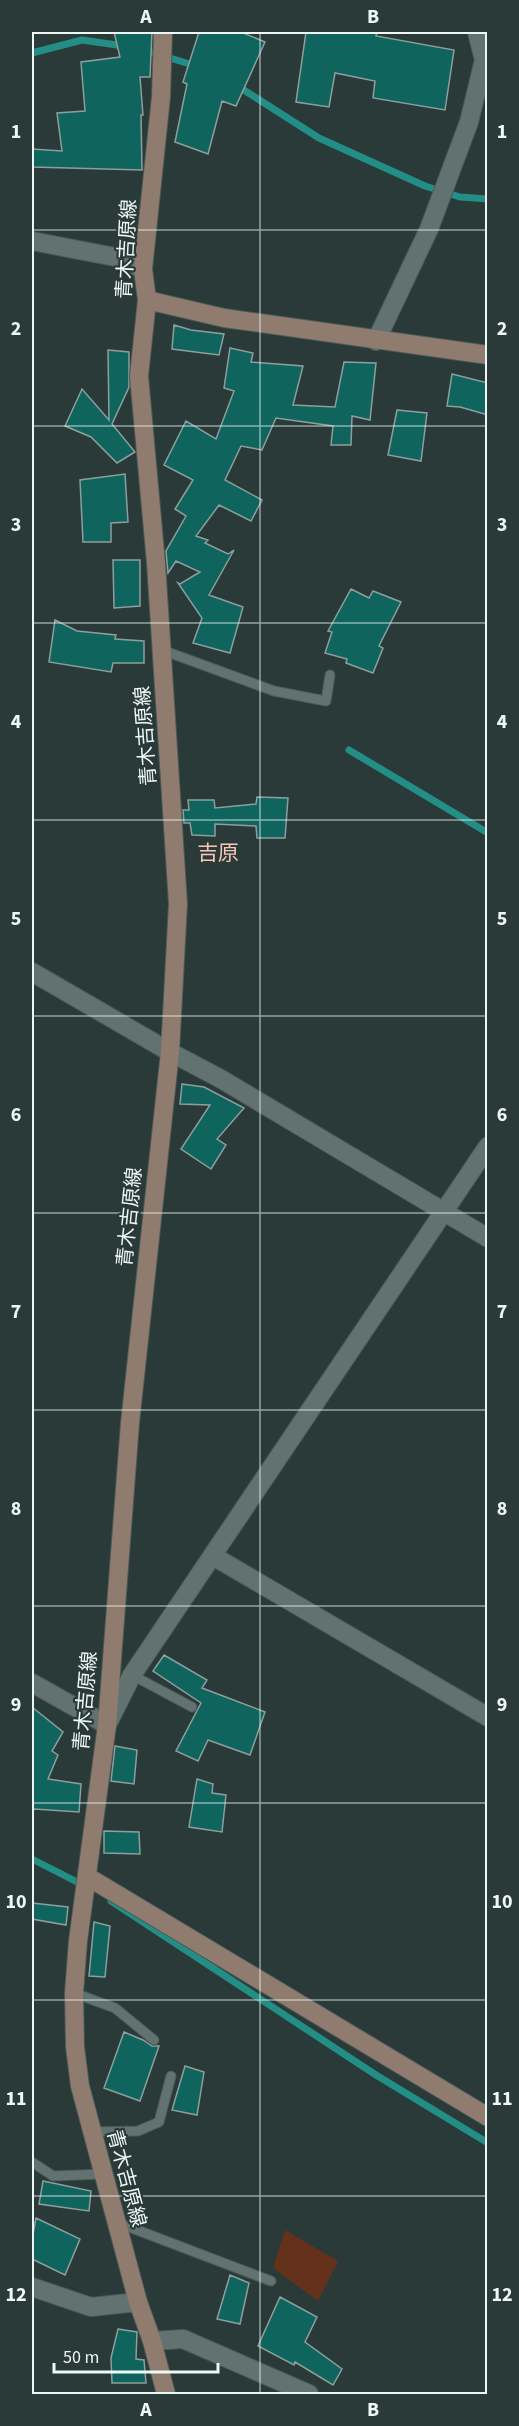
<svg xmlns="http://www.w3.org/2000/svg" width="519" height="2426" viewBox="0 0 519 2426" font-family="'Source Sans 3','Noto Sans JP',sans-serif">
	<rect width="100%" height="100%" fill="#2a3a38"/>
	<path fill="#64311b" d="M285,2230l53,31 -20,40 -45,-33z"/>
	<g fill="none" stroke-linecap="round" stroke-linejoin="round">
		<path stroke="#228e85" stroke-width="7" d="M144,50l52,16
			M32,53l50,-13 42,6
			M236,85l83,53 106,48 35,11 28,2
			M349,750l139,83
			M32,1859l51,26
			M111,1901l265,174 112,68"/>
	</g>
	<path fill="#0f645d" stroke="#8d9f9d" stroke-width="1.5" d="M114,32h38l-2,45h-10l3,38h-2l1,55 -110,-3v-18l30,2 -5,-38 28,-2 -4,-49 39,-5z
		M199,32h42l24,10 -29,64 -14,-5 -14,53 -33,-12 12,-58 -4,-2z
		M306,32h71l-1,4 78,14 -9,60 -72,-12 2,-17 -40,-8 -6,34 -33,-5z
		M174,325l17,5 33,4 -5,21 -47,-6z
		M230,348l23,5 -2,9 52,4 -10,39 42,2 9,-45 32,1 -6,57 -18,-4 -1,29h-20l2,-19 -57,-8 -14,32 -21,-4 -16,34 37,20 -11,21 -32,-16 -23,31 12,4 -3,3 23,11 6,-4 -25,45 34,12 -13,46 -37,-10 9,-25 -24,-35 2,1 20,-12 -24,-11 -8,12 -2,-22 20,-35 -11,-7 18,-29 -29,-15 22,-44 30,18 18,-48 -10,-3z
		M108,350l21,2v35l-17,37 23,28 -18,11 -26,-26 -26,-11 17,-37 27,31z
		M452,374l36,9v32l-28,-8 -13,-1z
		M397,410l30,3 -6,48 -33,-6z
		M125,474l3,48 -17,1v19h-28l-3,-62z
		M113,560h27v46l-26,2z
		M351,589l18,9 4,-7 28,11 -22,44 4,2 -10,25 -27,-10 1,-4 -22,-6 7,-21 -4,-1z
		M55,620l22,11 39,4 -1,4 29,2v22h-31l-2,9 -62,-10z
		M257,797l31,1 -3,40h-28l-1,-12 -41,-2v12l-23,-1 -2,-12h-6l-1,-13h6l-1,-10h26l1,8 41,-4z
		M182,1084l22,3 40,21 -27,31 9,6 -15,24 -30,-20 29,-44 -30,-1z
		M164,1655l43,25 -5,8 63,24 -15,43 -42,-15 -10,21 -22,-10 25,-48 -48,-32z
		M32,1707l31,25 -11,19 6,4 -10,24 33,5 -2,28 -45,-3 -2,6z
		M115,1746l22,4 -3,34 -23,-3z
		M197,1779l16,5 -1,9 14,2 -4,37 -33,-5z
		M104,1831l35,1 1,22 -36,-1z
		M32,1903l36,4 -2,18 -34,-6z
		M94,1922l16,4 -5,51 -16,-1z
		M124,2032l19,8 9,6h7l-19,55 -36,-13z
		M185,2066l19,6 -7,43 -25,-5z
		M43,2181l48,10 -2,20 -50,-7z
		M36,2218l44,21 -15,36 -33,-16v-20z
		M230,2275l19,8 -9,41 -23,-5z
		M280,2297l37,20 -12,25 37,27 -9,16 -38,-23 -1,3 -36,-19z
		M118,2329l19,3 -1,27 8,1 2,23h-34l-1,-25z"/>
	<g fill="none" stroke-linecap="round" stroke-linejoin="round">
		<g stroke="#4b5958" stroke-width="11">
			<path id="lane" d="M162,650l112,41 52,10 4,-26
				M132,1675l60,32
				M74,1993l41,15 39,32
				M91,2132l47,-1 21,-9 12,-46
				M32,2162l21,14 50,-2
				M116,2222l155,59"/>
		</g>
		<g stroke="#4b5958" stroke-width="20">
			<path id="street" d="M32,241l83,16 28,12
				M376,341l53,-112 40,-107 15,-62 -7,-28
				M32,972l138,80 51,27 267,159
				M213,1556l275,161
				M32,1683l75,42 25,-50 356,-529
				M32,2287l59,20 47,-5
				M152,2341l31,-2 126,55"/>
		</g>
		<g stroke="#4b5958" stroke-width="20">
			<path id="secondary" d="M163,32l-2,65 -18,172 4,31 -8,76 17,187 22,341 -8,148 -40,371 -23,302 -29,216 -4,52 1,54 5,39 58,216 14,39 14,53
				M147,300l77,18 264,37
				M88,1877l400,240"/>
		</g>
		<use href="#lane" stroke="#617270" stroke-width="9"/>
		<use href="#street" stroke="#617270" stroke-width="18"/>
		<use href="#secondary" stroke="#8f7c6e" stroke-width="18"/>
	</g>
	<path fill="none" stroke="#edf7f6" stroke-width="1.5" stroke-opacity="0.55" d="M260,32v2362M32,230h456M32,426h456M32,623h456M32,820h456M32,1016h456M32,1213h456M32,1410h456M32,1606h456M32,1803h456M32,2000h456M32,2196h456"/>
	<g text-anchor="middle" stroke-width="4.5" stroke-linejoin="round" paint-order="stroke">
		<g font-size="20" fill="#edf7f6" stroke="#2a3a38">
			<text transform="translate(126 249) rotate(-87)" y="7">青木吉原線</text>
			<text transform="translate(145 736) rotate(-94)" y="7">青木吉原線</text>
			<text transform="translate(129 1217) rotate(-84)" y="7">青木吉原線</text>
			<text transform="translate(85 1701) rotate(-85)" y="7">青木吉原線</text>
			<text transform="translate(127 2178) rotate(75)" y="7">青木吉原線</text>
		</g>
		<g font-size="21" fill="#f6c7b4" stroke="#2a3a38">
			<text x="218" y="860">吉原</text>
		</g>
	</g>
	<rect width="519" height="2426" fill="none" stroke="#2a3a38" stroke-width="66"/>
	<path d="M54 2363v9h164v-9" fill="none" stroke="#edf7f6" stroke-width="3"/>
	<text x="63" y="2363" font-size="18" fill="#edf7f6" stroke="#2a3a38" stroke-width="4.5" paint-order="stroke">50 m</text>
	<rect x="33" y="33" width="453" height="2360" fill="none" stroke="#edf7f6" stroke-width="2"/>
	<g font-size="20" text-anchor="middle" font-weight="bold" fill="#edf7f6">
		<text x="146" y="23">A</text>
		<text x="373" y="23">B</text>
		<text x="16" y="138">1</text>
		<text x="502" y="138">1</text>
		<text x="16" y="335">2</text>
		<text x="502" y="335">2</text>
		<text x="16" y="531">3</text>
		<text x="502" y="531">3</text>
		<text x="16" y="728">4</text>
		<text x="502" y="728">4</text>
		<text x="16" y="925">5</text>
		<text x="502" y="925">5</text>
		<text x="16" y="1121">6</text>
		<text x="502" y="1121">6</text>
		<text x="16" y="1318">7</text>
		<text x="502" y="1318">7</text>
		<text x="16" y="1515">8</text>
		<text x="502" y="1515">8</text>
		<text x="16" y="1711">9</text>
		<text x="502" y="1711">9</text>
		<text x="16" y="1908">10</text>
		<text x="502" y="1908">10</text>
		<text x="16" y="2105">11</text>
		<text x="502" y="2105">11</text>
		<text x="16" y="2301">12</text>
		<text x="502" y="2301">12</text>
		<text x="146" y="2416">A</text>
		<text x="373" y="2416">B</text>
	</g>
</svg>
